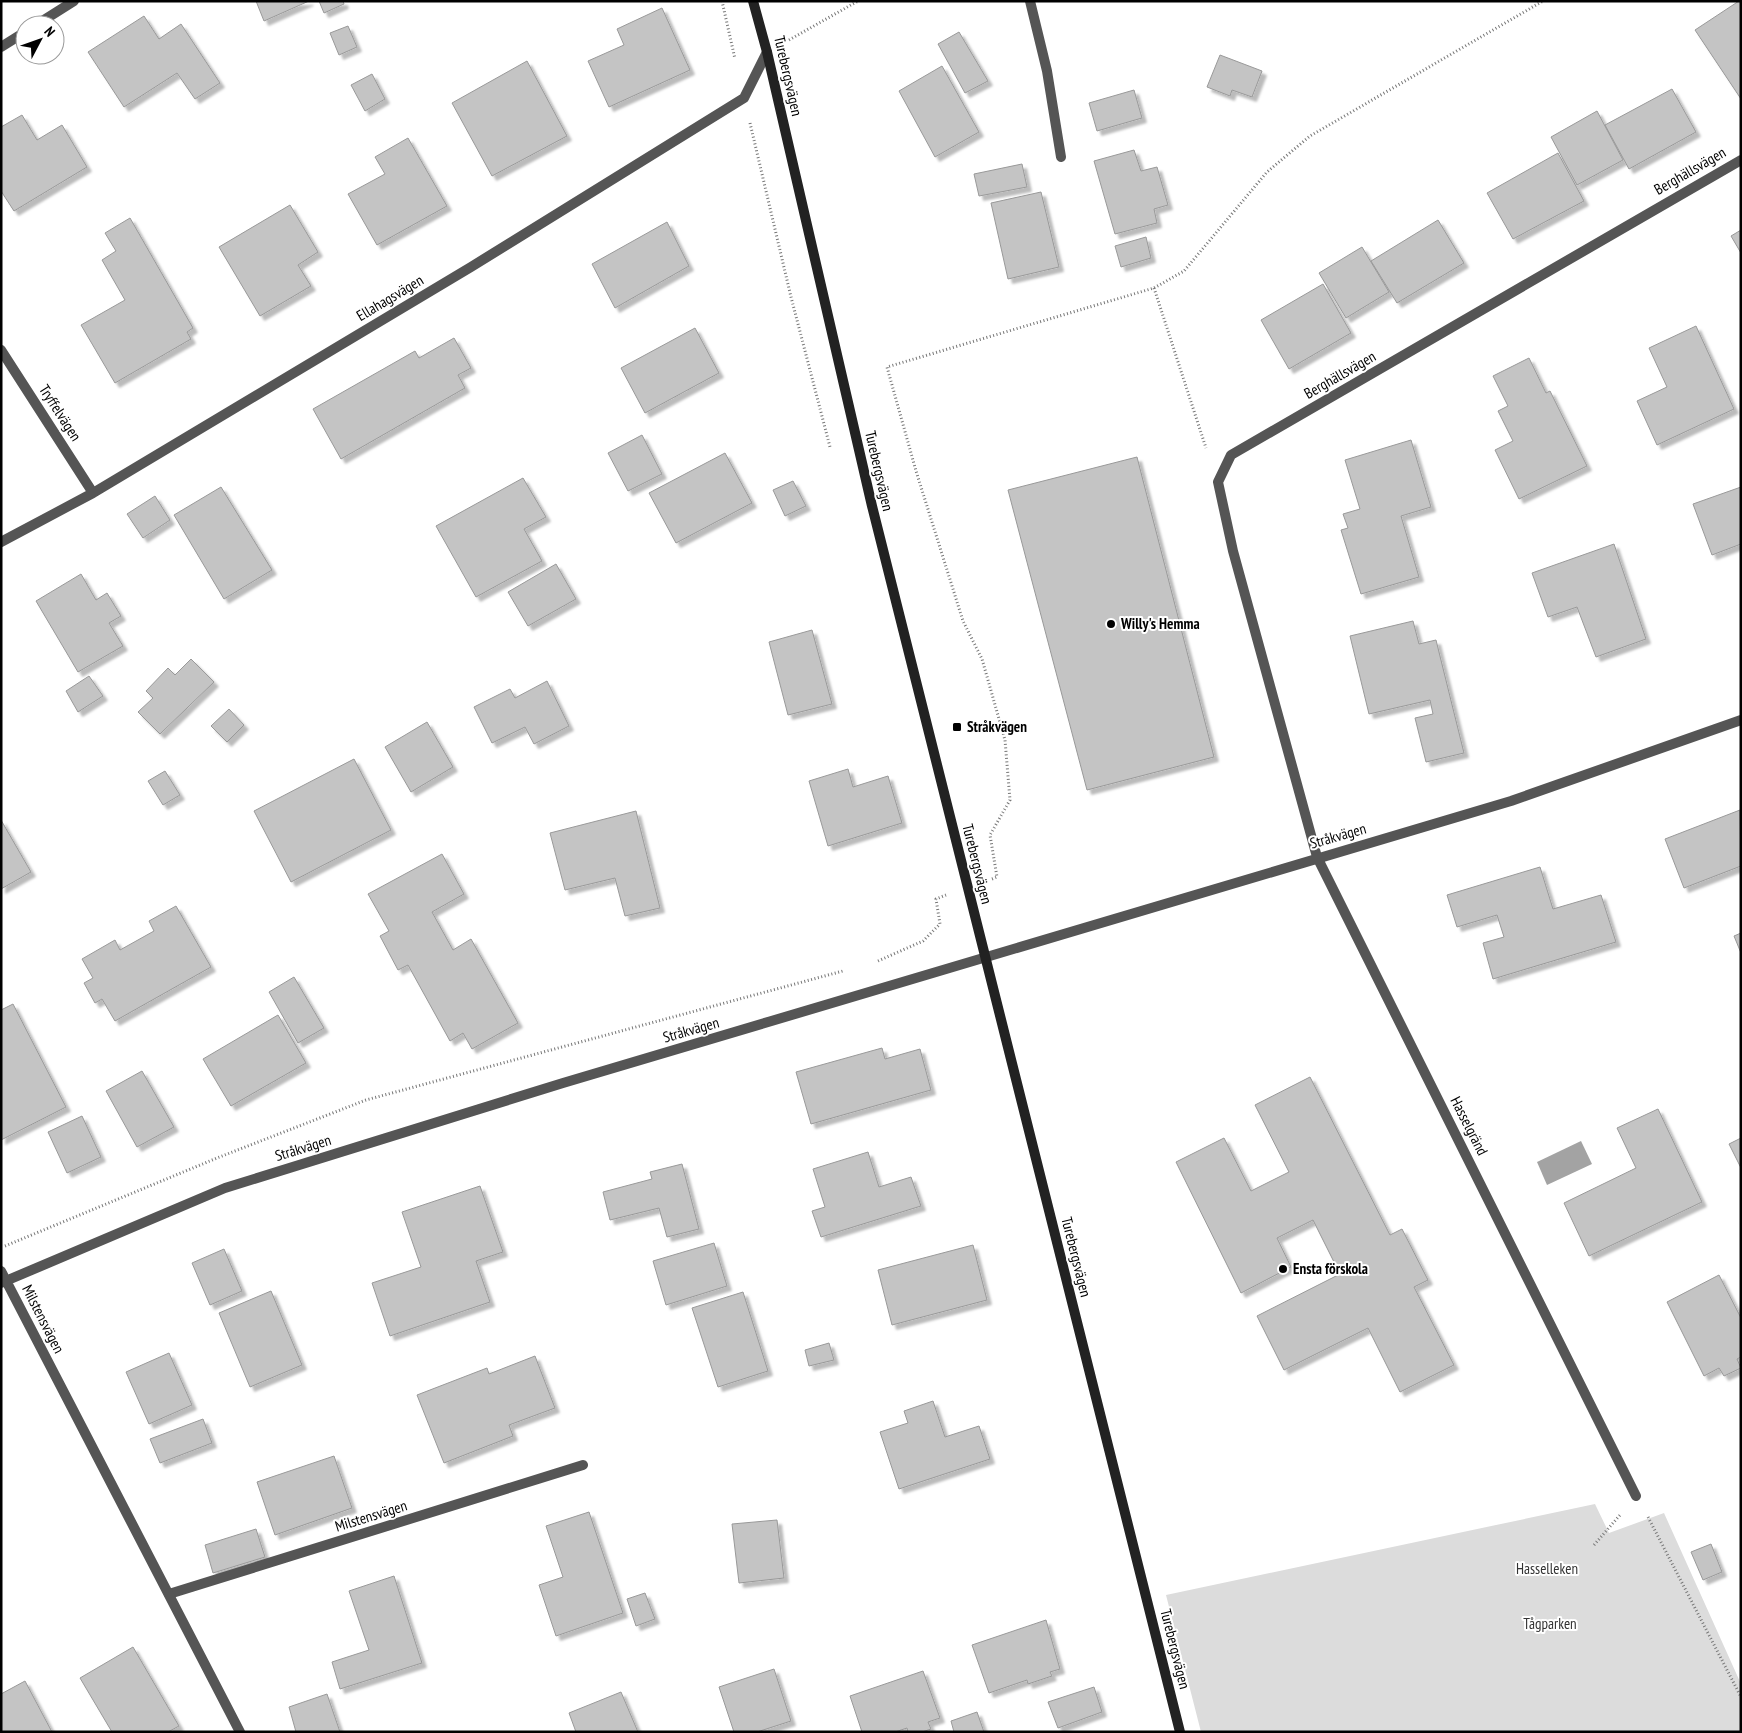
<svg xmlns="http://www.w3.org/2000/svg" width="1742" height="1733" viewBox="0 0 1742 1733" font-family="'PT Sans Narrow',sans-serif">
	<defs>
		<filter id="shadow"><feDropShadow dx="4.5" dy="4.5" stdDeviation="1" flood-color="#0004"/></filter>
	</defs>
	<rect width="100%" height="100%" fill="#fff"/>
	<path fill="#dcdcdc" d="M1595,1504l14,29 55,-20 77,171v48h-540l-35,-137z"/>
	<path fill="#a3a3a3" d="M1581,1141l11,23 -45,21 -10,-23z"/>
	<path fill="#c4c4c4" stroke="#999" filter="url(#shadow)" d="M256,1h53l-45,20z
		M319,1h24l1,3 -20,9z
		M1739,1h2v98l-46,-69z
		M662,8l28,62 -81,37 -21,-46 36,-16 -7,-16z
		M144,16l15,23 22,-15 39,59 -25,16 -18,-26 -53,34 -36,-55z
		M348,26l9,21 -18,8 -9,-22z
		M959,32l29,49 -23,12 -27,-49z
		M1220,55l42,16 -10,26 -20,-7 -2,6 -23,-9z
		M527,61l40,75 -75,40 -40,-73z
		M942,66l37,66 -44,25 -36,-66z
		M372,74l13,25 -20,12 -14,-26z
		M1672,89l24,43 -67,37 -24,-44z
		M1134,90l8,28 -45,13 -8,-28z
		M1597,111l26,49 -46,25 -26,-48z
		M22,115l15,25 25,-15 25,42 -73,44 -13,-20v-64z
		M408,138l39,68 -70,39 -29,-51 37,-20 -10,-17z
		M1134,150l7,21 16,-4 11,38 -14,4 3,14 -42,11 -21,-73z
		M1558,153l26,48 -71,38 -26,-46z
		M1022,164l5,23 -48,9 -5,-22z
		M1041,192l18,75 -51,12 -17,-76z
		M290,205l28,47 -20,13 13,21 -51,30 -41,-69z
		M130,218l63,110 -6,4 4,7 -76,44 -34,-58 44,-25 -23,-40 14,-9 -11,-18z
		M1438,220l26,43 -67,40 -26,-42z
		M667,222l22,44 -74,42 -23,-44z
		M1741,230v23l-10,-17z
		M1146,237l5,21 -30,9 -6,-21z
		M1362,247l27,45 -43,26 -27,-45z
		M1323,284l28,49 -62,36 -28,-49z
		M1696,326l38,83 -77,36 -20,-44 30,-14 -18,-39z
		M695,328l24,45 -74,40 -24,-45z
		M454,338l17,30 -13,7 7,13 -124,71 -28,-50 102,-58 4,7z
		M1529,358l17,35 4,-2 37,75 -68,33 -24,-49 18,-9 -15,-30 10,-5 -15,-30z
		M642,435l20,39 -34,17 -20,-38z
		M1411,440l20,67 -30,9 18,61 -58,17 -20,-64 7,-2 -5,-14 17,-5 -15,-49z
		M725,453l27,50 -76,40 -27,-50z
		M1137,457l77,300 -127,33 -79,-300z
		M523,478l23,39 -22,12 18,32 -66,36 -40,-71z
		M793,481l13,25 -21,10 -12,-26z
		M221,487l51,83 -48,29 -50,-84z
		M1741,487v57l-29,11 -19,-51z
		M155,496l15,24 -27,18 -16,-24z
		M1614,544l32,95 -50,18 -19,-50 -29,10 -16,-44z
		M556,564l20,35 -48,27 -20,-34z
		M81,574l15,26 11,-7 14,23 -12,7 14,23 -45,26 -42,-71z
		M1413,621l6,23 17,-4 28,113 -38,9 -11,-44 18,-4 -3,-14 -61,14 -19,-78z
		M812,630l20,74 -44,11 -19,-73z
		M191,659l23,23 -54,52 -22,-22 15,-14 -7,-7 22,-23 7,7z
		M89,676l14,20 -25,16 -12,-21z
		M547,681l22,45 -35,18 -9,-17 -33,16 -18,-36 36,-18 5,9z
		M229,709l15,16 -17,17 -16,-16z
		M427,722l26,45 -42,25 -26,-45z
		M354,759l37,71 -100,52 -37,-71z
		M848,769l5,18 35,-11 14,47 -74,23 -19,-65z
		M165,771l15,24 -17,10 -15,-24z
		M1740,810l1,56 -57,22 -19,-49z
		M636,811l24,97 -35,8 -10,-38 -50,12 -15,-57z
		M1,820l30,52 -30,17z
		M442,854l22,40 -32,18 21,38 18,-11 47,84 -46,26 -9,-16 -13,8 -42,-76 -10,5 -18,-34 9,-5 -21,-37z
		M1540,867l13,42 48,-14 15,47 -123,37 -10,-36 21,-6 -7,-22 -40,12 -10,-32z
		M176,906l35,61 -96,54 -13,-22 -7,4 -11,-20 9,-5 -11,-19 33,-19 5,10 34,-19 -5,-10z
		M1741,933v20l-7,-17z
		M294,977l30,51 -26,15 -29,-51z
		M13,1004l53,103 -65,33v-130z
		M278,1015l28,48 -75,43 -28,-47z
		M882,1048l3,11 35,-10 11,41 -120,34 -15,-52z
		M142,1071l32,56 -37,20 -31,-56z
		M1310,1077l80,158 12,-6 26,51 -14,7 40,78 -54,27 -32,-64 -84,42 -27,-54 83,-42 -27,-54 -36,18 14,29 -50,26 -65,-131 48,-24 27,53 38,-19 -34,-67z
		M1658,1109l44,93 -113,54 -25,-53 72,-35 -19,-40z
		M82,1116l19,41 -34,16 -19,-41z
		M1741,1138v30l-12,-24z
		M868,1152l11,35 32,-10 10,29 -100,31 -9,-26 13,-4 -12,-38z
		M682,1164l17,65 -32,8 -8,-29 -49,12 -7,-28 49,-13 -2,-7z
		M480,1186l23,66 -27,9 14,41 -100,34 -18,-53 49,-16 -19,-55z
		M714,1243l13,43 -61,19 -13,-44z
		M973,1245l14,55 -95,25 -14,-55z
		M224,1249l18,42 -32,14 -18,-42z
		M1719,1275l22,43v39l-4,2 4,9 -17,8 -5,-8 -15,8 -37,-74z
		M271,1291l31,74 -52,22 -31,-74z
		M743,1292l25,79 -50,16 -26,-79z
		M829,1343l5,17 -25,6 -4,-16z
		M169,1353l23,52 -43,19 -23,-52z
		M535,1356l20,52 -46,17 4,11 -69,27 -27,-68 70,-27 2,6z
		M933,1401l12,36 34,-11 11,33 -91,30 -19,-57 28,-9 -4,-12z
		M203,1419l9,24 -52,20 -10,-24z
		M334,1456l18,52 -77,27 -18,-53z
		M589,1512l34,101 -67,23 -17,-51 24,-8 -17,-51z
		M777,1520l7,58 -45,5 -7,-59z
		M256,1529l9,28 -52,16 -8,-28z
		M1711,1544l11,28 -19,8 -12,-28z
		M394,1576l28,87 -82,26 -8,-27 37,-12 -20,-59z
		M645,1593l10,26 -19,7 -9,-27z
		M1046,1620l14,49 -10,3 2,4 -24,8 -1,-4 -38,13 -17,-48z
		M133,1647l46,79 -11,6h-56l-32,-54z
		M774,1669l17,52 -34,11h-23l-15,-45z
		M923,1671l17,47 -12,4 3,7 -9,3h-14l-1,-4 -12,4h-33l-12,-36z
		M25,1681l27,51h-51v-38z
		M1094,1687l8,25 -44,16 -10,-26z
		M621,1692l17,40h-62l-7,-19z
		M327,1694l13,38h-44l-7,-25z
		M977,1712l7,20h-30l-3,-11z"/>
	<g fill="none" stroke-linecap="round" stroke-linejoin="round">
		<path stroke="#777" stroke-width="3" stroke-dasharray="1 2.5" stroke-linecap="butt" d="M722,1l13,58
			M789,40l69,-39
			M750,123l41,174 39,150
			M1154,288l52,160
			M992,879l5,-2 -7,-42 20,-35 -5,-60 -23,-81 -19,-38 -47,-150 -29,-104 267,-79 30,-17 83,-99 43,-36 233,-135
			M878,961l45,-20 17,-17 -4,-25 10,-4
			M5,1246l212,-88 149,-58 477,-129
			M1648,1517l93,180
			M1594,1545l26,-30"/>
		<path stroke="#555" stroke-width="10" d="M169,1594l414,-129"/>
		<path stroke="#555" stroke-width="10" d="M1030,1l17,70 14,86
			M36,25l38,-24
			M1,47l24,-15
			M1,350l92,143
			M1,542l92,-49 378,-226 273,-169 23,-46
			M1,1271l239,461
			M1,1283l224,-95 338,-105 948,-282 230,-81
			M1636,1496l-319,-639 -84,-306 -15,-69 13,-27 510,-295"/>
		<path stroke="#222" stroke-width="10" d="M753,1l14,51 105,454 308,1226"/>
	</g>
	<g fill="#000" stroke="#fff" stroke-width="2">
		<circle cx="1111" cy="624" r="5"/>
		<rect x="952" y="722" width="10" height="10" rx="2.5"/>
		<circle cx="1283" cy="1269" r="5"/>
	</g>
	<g text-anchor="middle" stroke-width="4" stroke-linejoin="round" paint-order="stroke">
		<g font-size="15" fill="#000" stroke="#fff">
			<text transform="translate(788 76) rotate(77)" y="5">Turebergsvägen</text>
			<text transform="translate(1690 171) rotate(-30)" y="5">Berghällsvägen</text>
			<text transform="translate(390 298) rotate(-31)" y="5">Ellahagsvägen</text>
			<text transform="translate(1340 375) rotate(-30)" y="5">Berghällsvägen</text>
			<text transform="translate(60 413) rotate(57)" y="5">Tryffelvägen</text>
			<text transform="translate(879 471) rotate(77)" y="5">Turebergsvägen</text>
			<text transform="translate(1338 836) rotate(-16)" y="5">Stråkvägen</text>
			<text transform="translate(977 864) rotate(76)" y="5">Turebergsvägen</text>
			<text transform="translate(691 1030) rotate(-16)" y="5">Stråkvägen</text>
			<text transform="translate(1469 1126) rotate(63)" y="5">Hasselgränd</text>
			<text transform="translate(303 1148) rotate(-17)" y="5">Stråkvägen</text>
			<text transform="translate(1076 1257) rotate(76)" y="5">Turebergsvägen</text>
			<text transform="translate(43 1319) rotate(63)" y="5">Milstensvägen</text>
			<text transform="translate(371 1516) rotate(-17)" y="5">Milstensvägen</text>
			<text transform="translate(1175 1649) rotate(76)" y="5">Turebergsvägen</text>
		</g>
		<g font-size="15" font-weight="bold" fill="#000" stroke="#fff" text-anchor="start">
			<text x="1121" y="629">Willy's Hemma</text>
			<text x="967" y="732">Stråkvägen</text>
			<text x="1293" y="1274">Ensta förskola</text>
		</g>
		<g font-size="15" fill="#333" stroke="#fff">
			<text x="1547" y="1574">Hasselleken</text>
			<text x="1550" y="1629">Tågparken</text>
		</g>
	</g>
	<rect width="1742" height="1733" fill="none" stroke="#000000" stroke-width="5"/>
	<g transform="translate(40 40) rotate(49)"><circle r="24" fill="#ffffff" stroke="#999999"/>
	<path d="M0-4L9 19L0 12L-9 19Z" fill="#000000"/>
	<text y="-8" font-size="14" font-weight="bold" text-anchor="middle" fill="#000000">N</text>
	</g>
</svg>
